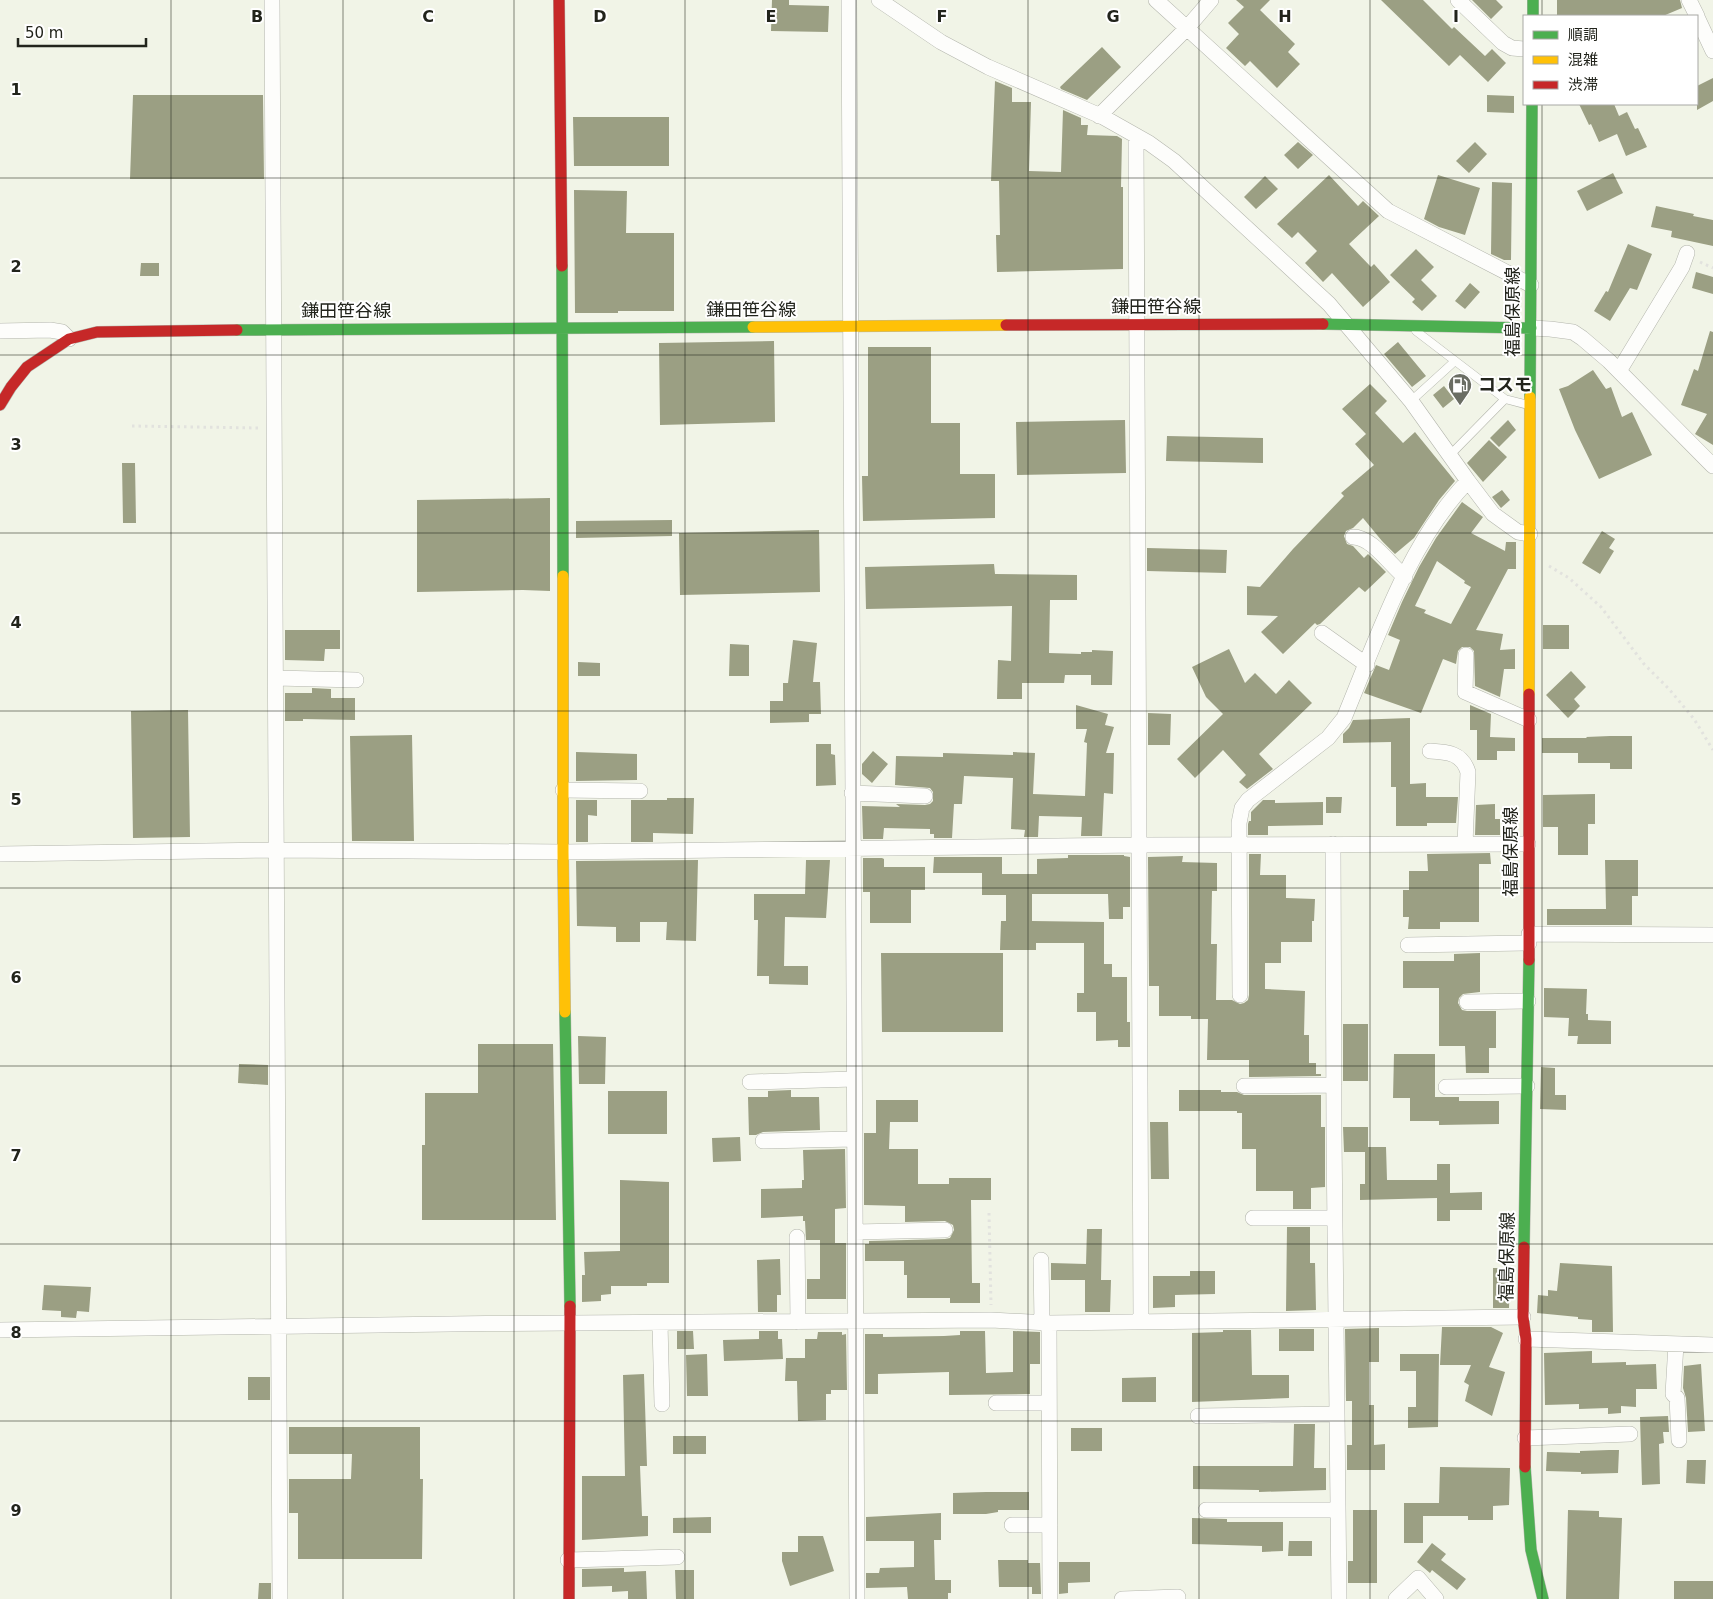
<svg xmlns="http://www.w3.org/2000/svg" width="1713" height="1599" viewBox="0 0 1713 1599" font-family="'DejaVu Sans','Noto Sans JP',sans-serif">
	<rect width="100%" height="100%" fill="#f1f4e7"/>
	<path fill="#9b9f83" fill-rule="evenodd" d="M772,0h17v5l40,1 -1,26 -57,-1z
		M1236,0h34l-10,10 35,34 -7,8 12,12 -23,24 -27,-27 -5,5 -19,-18 13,-14 -11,-11 16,-16z
		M1381,0h42l29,29 2,-2 31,29 7,-7 14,14 -18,19 -28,-27 -11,11z
		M1472,0h24l7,7 -12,12z
		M1557,0h123l2,8 -19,8h-106z
		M1102,47l19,20 -34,33 -26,-11 -1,-2z
		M1713,78v23l-16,9v-24z
		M995,81l17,7v14h19l-2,69 32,1 2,-62 18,8v7h7l-1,10 30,1 5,3 -1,48h2v82l-126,3 -1,-37h4l-1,-54h-8z
		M133,95h130l1,84h-134z
		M1487,95l27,1v17l-27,-1z
		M1579,104h35l5,12 8,-4 8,17 3,-1 9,19 -21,9 -9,-22 -18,8 -8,-18 -2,1z
		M573,117h96v49h-95z
		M1298,142l15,13 -15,14 -14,-14z
		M1475,142l12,12 -18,19 -13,-12z
		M1613,173l10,20 -36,18 -10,-20z
		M1329,175l29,31 5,-5 16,15 -30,28 22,23 3,-3 16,18 -27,25 -31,-34 -9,9 -18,-19 12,-12 -19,-19 -6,6 -15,-14z
		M1438,175l42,13 -15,47 -26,-8 -15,-8z
		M1265,176l13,13 -22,20 -12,-12z
		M1492,182l20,1 -1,77h-7l-13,-6z
		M574,190l53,1 -1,42h48v78h-56v2h-43z
		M1656,206l38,8 -1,2 20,4v26l-42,-9 1,-6 -21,-4z
		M1628,244l24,10 -15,36 -7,-2 -20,33 -16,-10 12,-20 2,1z
		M1416,249l18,18 -13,13 16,16 -15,15 -10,-9 3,-3 -25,-24z
		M141,263h18v13h-19z
		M1696,272l17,5v17l-21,-6z
		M1470,283l10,9 -15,17 -10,-8z
		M1710,331l3,1v113l-18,-11 12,-20 -26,-9 13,-36 4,2z
		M774,341l1,81 -115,3 -1,-82z
		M1398,342l28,34 -14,11 -28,-33z
		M868,347h63v76h29v51h35v44l-132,3 -1,-45h6z
		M1593,370l13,19 5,-2 11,30 10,-5 20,43 -53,24 -24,-49 -16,-41 9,-3z
		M1370,384l17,17 -12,12 28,30 12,-11 40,49 -16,19 -25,38 -19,16 -13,-13 -19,-23 -10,10 -7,3 -2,5 3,8 6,2 11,12 4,-4 18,18 -21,20 -6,-5 -39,37 -3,1 -2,-2 -32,31 -22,-22 17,-16 -31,-1v-29l13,1 33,-38 51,-53 -3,-3 33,-28 -19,-21 11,-10 -24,-25z
		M1444,386l10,13 -11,9 -10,-13z
		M1125,420l1,53 -109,2 -1,-53z
		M1508,420l8,10 -17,17 -9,-9z
		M1167,436l96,2v25l-97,-2z
		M1489,440l18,17 -24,25 -16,-19z
		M122,463h13l1,60h-13z
		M1502,490l8,10 -9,8 -9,-11z
		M550,498v93l-27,-1 -106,2v-92z
		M1462,502l21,15 -12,16 34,18 1,-9h10v27h-8l-32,61 27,4 -3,16 15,-1v20h-11l-4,28 -25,-11 -1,-35 -4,-4h-8l-4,4 -2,13 -13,-5 -22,54 -57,-20 12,-28 13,5 11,-30 -12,-5 14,-33 17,-35 17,-29zM1437,561l28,20 -1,2 7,4 -20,37 -27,-11 2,-3 -11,-4z
		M672,520v16l-96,2v-17z
		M819,530l1,62 -140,3 -1,-62z
		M1602,531l13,8 -6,9 5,3 -14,23 -18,-11z
		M1147,548l80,2 -1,23 -79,-2z
		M994,564l1,10 82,1v25h-27l-1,53 32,1v-2h11v-2l21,1 -1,34h-21v-10h-26l-1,8h-42v16h-25l1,-39 13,1 1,-55 -146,3 -1,-42z
		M1543,625h26v24h-26z
		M285,630h55v19h-15l-1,12 -39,-1z
		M793,640l24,3 -4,39h7l1,32h-12v8l-39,1v-22h13v-18h5z
		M730,644l19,1v31h-20z
		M1229,649l16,34 10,-10 21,21 13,-14 23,23 -53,51 14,15 -26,20 -8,-7 7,-7 -23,-25 -28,28 -18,-19 46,-45 -17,-17 -14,-30z
		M578,662l22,1v13h-22z
		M1571,671l15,16 -12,12 6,7 -12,12 -22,-23z
		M312,688l19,1v9h24v22l-52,-1v2h-18v-28h27z
		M1076,705l32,9 -3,11 9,2 -8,26h8l-1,41 -9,-1 -2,43h-21l1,-19 -43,-1 -1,21h-14l1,-7 -14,-1 2,-51 -49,-2 -2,28h-8l-2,34h-18v-4h-4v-5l-46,-1 -1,11h-20l-1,-33 38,1 -4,-3 29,1 5,-1 3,-3v-9l-3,-4 -35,-3 1,-29 47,1v-4l70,2v-3l22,1 -2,41 52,2 2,-53 -3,-1 3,-13h-11z
		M1470,705l21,9 -1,23 25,1v13h-18v9h-20v-30h-7z
		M188,710l2,127 -57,1 -2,-127z
		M1148,713l23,1 -1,31h-22z
		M1410,718v66l16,-1v14h32l-2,26h-29v3h-31v-39h-5v-45l-48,1v-9l6,-6 4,-8z
		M412,735l2,106h-62l-2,-105z
		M1610,736h22v33h-22v-6h-32v-10h-36v-15h45l-1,-1z
		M816,744h15v10l4,1 1,30 -20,1z
		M873,751l15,13 -16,19 -10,-9v-10z
		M576,752l61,2v26l-61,1z
		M1595,794v30h-7v31h-30v-28h-15v-32z
		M1326,797h16l-1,16h-15z
		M667,798h27l-1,36 -40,-1v9h-22v-42h36z
		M576,800h21v16l-9,-1v27h-12z
		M1263,800h12v3l48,-1v23l-55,1v9h-20v-11l1,-3h2v-9z
		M1495,804v15h5v16h-25l1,-30z
		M1490,853l1,11h-12v58h-39v7h-32l1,-12h-6v-27h6v-19h19l-1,-17z
		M1249,854h12l-1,21h26v23l29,1 -1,22h-2v21h-31v21h-16v26l40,2 -1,44h5v28h7v11h5v2l-72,1v-17h-42l1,-41h-17v-3h-32v-30h-10l-1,-129 35,-1 -1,6 35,1v28h-5l-1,53h6l-1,56h16l8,4 4,-1 4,-3 1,-5z
		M1068,855h56v1l6,1v50h-7v12h-14l-1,-25h-76v27l72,1v42h8v13h15v45h3v25h-12v-7l-22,1v-29h-19v-19h7v-50h-48v7h-36l1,-29h5v-26h-24v-22h-49l1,-16h68v17h35v-15l31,-1z
		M863,858h19l2,1v8h41v23h-14v33h-41v-31h-7z
		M698,860l-2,81 -30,-1 1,-18h-27v20h-24v-15l-39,-1 -1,-65z
		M806,860h24l-4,58 -41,-1 -1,49h24v19l-39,-1v-8h-12l1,-56h-4v-26h51z
		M1605,860h33v36h-6v29h-85v-16h59z
		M881,953h122v79h-121z
		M1480,953v39l-17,2 -4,4 -1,5 4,7 5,1h29v37h-7v25h-23l-1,-27h-26v-58h-36v-27h51v-7z
		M1544,988l43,1 -1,25h2v6l23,1v23h-34l1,-8h-10l1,-18 -25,-1z
		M1343,1024h25v57h-25z
		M578,1036l28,1 -1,47h-26z
		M478,1044h75l3,176h-134v-75h3v-52h53z
		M1394,1054h41v43h24v4h40v23l-60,1v-4h-29v-23h-17z
		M239,1064l29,1v20l-30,-2z
		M1541,1067l14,1v27h11v15l-26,-1z
		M791,1090v7h28l1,33 -57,2 -7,3h-7l-1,-38h20v-6z
		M1179,1090h42v2h16l7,3h77v32h4v60l-14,1v21h-18v-18h-37v-42h-14v-36h-5v-2h-58z
		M608,1091h59v43h-59z
		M876,1100h42v22h-28l-1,27h29v35h31v-6h42v22h-20l1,83h8v20h-30v-5h-43v-23h-3v-14h-39v-17h4v-3l76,-2 5,-1 4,-8 -1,-5 -8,-4 -40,1v-16l-41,-1v-72h12z
		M1150,1122h18l1,57h-18z
		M1343,1127h25v20h18l1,33h50v-16h13v29l32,-1v18h-32v11h-13v-23l-77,2v-16h5v-32h-21z
		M740,1137l1,24 -28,1 -1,-24z
		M845,1149l1,59 -11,1v34h11v56h-39v-20h13v-39h-14l-1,-19h-2v-5l-42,2v-29l41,-1v-8h2l-1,-30z
		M620,1180l49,2v101h-22v3h-36v8l-10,1v6l-19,1v-27h3l-1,-23 36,-1z
		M1287,1227h23v36h5l1,47 -30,1z
		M1087,1229h15l-1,51h10l-1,32h-25v-32h-34v-17l35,1z
		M780,1259l1,36h-4v17h-19l-1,-52z
		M1560,1263l52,3 1,66h-21v-12l-14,-1v-2l-41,-4 1,-18 10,1v-6l9,1z
		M1493,1268h17l-1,40h-16z
		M1190,1271h25v23l-40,1v12l-22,1v-32h37z
		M44,1285l47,2 -2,25 -12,-1 -1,7 -15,-1v-6l-19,-1z
		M1442,1327h49l12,6 -14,34 16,5 -13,44 -27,-15 4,-16 -5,-3 7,-17h-31z
		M1379,1328v34h-10v43h5v40l11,-1v26h-38v-25h5v-44h-6l-1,-72z
		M1279,1329h35v22h-35z
		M1223,1330h28l1,45h37v23l-97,4v-69l31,-1z
		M677,1331h16l1,18h-17z
		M759,1331h19v8h4l1,20 -59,2 -1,-21 36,-1z
		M960,1331h25l1,42 27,-1v-41l27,1v32h-10v30l-81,1v-23l-71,2v20h-13v-60h18v3l61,-1 16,-1z
		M818,1332h24v3l4,-1 1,56h-16v4h-5v26l-28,1 -1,-40h-12l1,-23h19v-19h12z
		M1592,1351v12l34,-1v3l30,-1 1,25h-21v18l-15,-1v7l-13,1v-6l-29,1v-5l-34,1 -1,-52z
		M707,1354l1,42h-21l-1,-41z
		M1400,1354h39l-1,73 -30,1v-21h8v-36h-16z
		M1701,1364l4,67 -17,1 -2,-34 -3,-10 1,-22z
		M644,1374l3,92h-7l2,50h6v20l-66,4v-64h43l-2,-101z
		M248,1377h22v23h-22z
		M1156,1377v25h-34v-24z
		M1668,1416l1,16h-6l1,11 -5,1 1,40 -18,1 -2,-68z
		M1294,1424h21l-1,44h12v22l-67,2v-2l-66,-1v-23h100z
		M289,1427h131v52h3l-1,80h-124v-46h-9v-34h62l1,-25h-63z
		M1071,1428h31v23h-31z
		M673,1436h33v18h-33z
		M1609,1450h10l-1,23 -37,1v-2l-35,-1 1,-19 33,1v-2z
		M1687,1460h19l-1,24 -19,-1z
		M1440,1467l70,1 -1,37 -16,1v14h-25v-4h-45v27h-19v-40h35z
		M986,1492h43v18h-31v2l-12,2h-33v-21z
		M1353,1510h24v73h-29v-22h5z
		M1568,1510l31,1v6l23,1 -3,81h-53z
		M941,1513v27h-7l1,40h16v13h-3v6h-40l-1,-12 -41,1v-15h13l1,-5 34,-1v-26h-48v-24z
		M711,1517v16h-38v-15z
		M1192,1518l35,1v3h56v29l-21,1v-6l-70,-2z
		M798,1536h25l11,35 -44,15 -8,-25v-9h16z
		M1289,1541h23v15h-24z
		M1432,1543l14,11 -5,6 25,19 -9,11 -25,-20 -2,3 -13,-11z
		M998,1560h30v3h12l1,31h-9v-7h-33z
		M1059,1562h31v20l-22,1v10l-9,1z
		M624,1568v4l22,-1 1,28h-19v-8l-16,1v-6l-30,1v-18z
		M675,1570h19v29h-18z
		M1674,1581h39v18h-39z
		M259,1583h12v16h-13z"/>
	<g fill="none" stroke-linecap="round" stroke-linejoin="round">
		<g stroke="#b3b5ac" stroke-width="9">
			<path id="lane" d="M1416,331l89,68 23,6
				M1411,401l44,-40
				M1450,455l55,-56"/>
		</g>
		<g stroke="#b3b5ac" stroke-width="16">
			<path id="street" d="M272,0l8,1599
				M849,0l8,1599
				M879,0l62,42 47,25 115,50 46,26 25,18 155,143 82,97 57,80 25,33 25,18 12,2
				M1156,0l232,211 143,74
				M1458,0l45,43 9,5 12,1
				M1689,0l8,16
				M1697,17l16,34
				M1099,116l88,-88 24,-28
				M1136,137l5,1185
				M1531,328l19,1 23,3 9,6 27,23 104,105
				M0,331l50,-1 12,2 7,7
				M1619,371l63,-104 5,-14
				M1353,537c19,0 37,28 52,40
				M1322,633l45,32
				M1466,655l-1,37 64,28
				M276,678l80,2
				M1430,751c18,1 32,2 38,21l-3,72
				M563,790l77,1
				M852,793l73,3
				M1333,844l1,292 5,463
				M0,854l277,-4 286,2 576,-7 389,-1
				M1529,934l184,1
				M1408,945l121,-2
				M1240,995l-1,-172 3,-15 6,-8 80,-62 16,-20c33,-79 64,-175 124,-237
				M1467,1002l61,-1
				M750,1082l104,-3
				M1244,1086l90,-1
				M1446,1087l81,-1
				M763,1141l91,-2
				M1253,1218h82
				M855,1232l90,-2
				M797,1237l1,85
				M1041,1260l1,63
				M660,1323l2,81
				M1049,1323l1,276
				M0,1330c330,-6 661,-8 991,-10l58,3 474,-6
				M1526,1339l187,6
				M1676,1344l-3,50 4,4 2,42
				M996,1403h53
				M1198,1416l139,-2
				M1525,1438l105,-4
				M1206,1510h132
				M1012,1525h38
				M568,1560l109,-3
				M1122,1599l56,-2
				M1396,1599l22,-21 18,21"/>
		</g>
		<g stroke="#b3b5ac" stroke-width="12">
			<path id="fast" d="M1533,0v16
				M562,266l1,310
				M1323,324l208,4
				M237,330l516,-3
				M1530,397l2,-293
				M565,1012l5,294
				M1524,1247l5,-287
				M1525,1467l6,83 12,49"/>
		</g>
		<g stroke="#b3b5ac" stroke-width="12">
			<path id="slow" d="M753,327l253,-2
				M563,576v276l2,160
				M1529,694l1,-297"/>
		</g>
		<g stroke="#b3b5ac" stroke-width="12">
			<path id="jam" d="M559,0l3,266
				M1006,325l317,-1
				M0,405l11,-18 16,-20 42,-28 28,-7 140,-2
				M1529,960v-266
				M1524,1247l-1,70 3,22 -1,128
				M569,1599l1,-293"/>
		</g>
		<path stroke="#e2e2de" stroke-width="3" stroke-dasharray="2.5 4" stroke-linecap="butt" d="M1700,262l13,6
			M132,426l127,2
			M1549,566l20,12 32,29 43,57 25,25 25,30 19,31
			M989,1213l2,92"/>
		<use href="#lane" stroke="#fdfdfb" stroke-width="8"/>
		<use href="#street" stroke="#fdfdfb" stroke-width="15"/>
		<use href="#fast" stroke="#4caf50" stroke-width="11"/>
		<use href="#slow" stroke="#ffc107" stroke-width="11"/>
		<use href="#jam" stroke="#c62828" stroke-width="11"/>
	</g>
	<path fill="none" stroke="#22241c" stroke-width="1" stroke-opacity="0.55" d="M171,0v1599M343,0v1599M514,0v1599M685,0v1599M856,0v1599M1028,0v1599M1199,0v1599M1370,0v1599M1542,0v16M1542,104v1495M0,178h1713M0,355h1713M0,533h1713M0,711h1713M0,888h1713M0,1066h1713M0,1244h1713M0,1421h1713"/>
	<defs>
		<g id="fuel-pin" transform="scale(1.25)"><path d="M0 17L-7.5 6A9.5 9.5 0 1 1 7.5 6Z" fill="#6a6d63" stroke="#fff"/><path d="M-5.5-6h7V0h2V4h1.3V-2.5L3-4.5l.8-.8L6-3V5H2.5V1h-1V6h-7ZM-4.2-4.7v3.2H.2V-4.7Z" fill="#fff"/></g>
	</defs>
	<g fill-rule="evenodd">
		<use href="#fuel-pin" x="1460" y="385"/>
	</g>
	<g text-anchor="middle" stroke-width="4" stroke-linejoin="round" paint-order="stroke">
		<g font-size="18" fill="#22241c" stroke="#fff">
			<text x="1156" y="313">鎌田笹谷線</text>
			<text x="751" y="316">鎌田笹谷線</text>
			<text x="346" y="317">鎌田笹谷線</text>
			<text transform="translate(1513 312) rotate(-90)" y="6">福島保原線</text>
			<text transform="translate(1511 852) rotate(-90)" y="6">福島保原線</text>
			<text transform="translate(1507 1257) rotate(-89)" y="6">福島保原線</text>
		</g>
		<g font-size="18" font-weight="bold" fill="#22241c" stroke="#fff" text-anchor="start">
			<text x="1478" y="391">コスモ</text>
		</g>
	</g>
	<g font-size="16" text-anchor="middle" font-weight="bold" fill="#22241c" stroke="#fff" stroke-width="4" stroke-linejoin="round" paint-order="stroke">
		<text x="257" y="22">B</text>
		<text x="428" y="22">C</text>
		<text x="600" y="22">D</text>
		<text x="771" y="22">E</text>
		<text x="942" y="22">F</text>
		<text x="1113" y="22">G</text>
		<text x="1285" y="22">H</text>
		<text x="1456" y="22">I</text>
		<text x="16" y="95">1</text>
		<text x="16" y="272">2</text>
		<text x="16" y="450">3</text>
		<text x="16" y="628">4</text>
		<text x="16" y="805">5</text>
		<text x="16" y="983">6</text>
		<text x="16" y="1161">7</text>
		<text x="16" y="1338">8</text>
		<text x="16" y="1516">9</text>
	</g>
	<rect x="1523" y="15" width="175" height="90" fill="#ffffff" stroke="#a7a7a4"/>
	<rect x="1533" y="31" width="25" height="8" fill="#4caf50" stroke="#a7a7a4"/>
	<text x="1568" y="40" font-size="15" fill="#22241c">順調</text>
	<rect x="1533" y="56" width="25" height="8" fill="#ffc107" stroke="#a7a7a4"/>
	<text x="1568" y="65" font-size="15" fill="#22241c">混雑</text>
	<rect x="1533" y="81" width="25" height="8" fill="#c62828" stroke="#a7a7a4"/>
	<text x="1568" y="90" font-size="15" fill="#22241c">渋滞</text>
	<path d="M18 38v8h128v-8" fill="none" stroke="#22241c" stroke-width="2.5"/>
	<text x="25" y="38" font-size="15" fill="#22241c" stroke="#ffffff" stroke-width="4" paint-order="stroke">50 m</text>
</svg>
